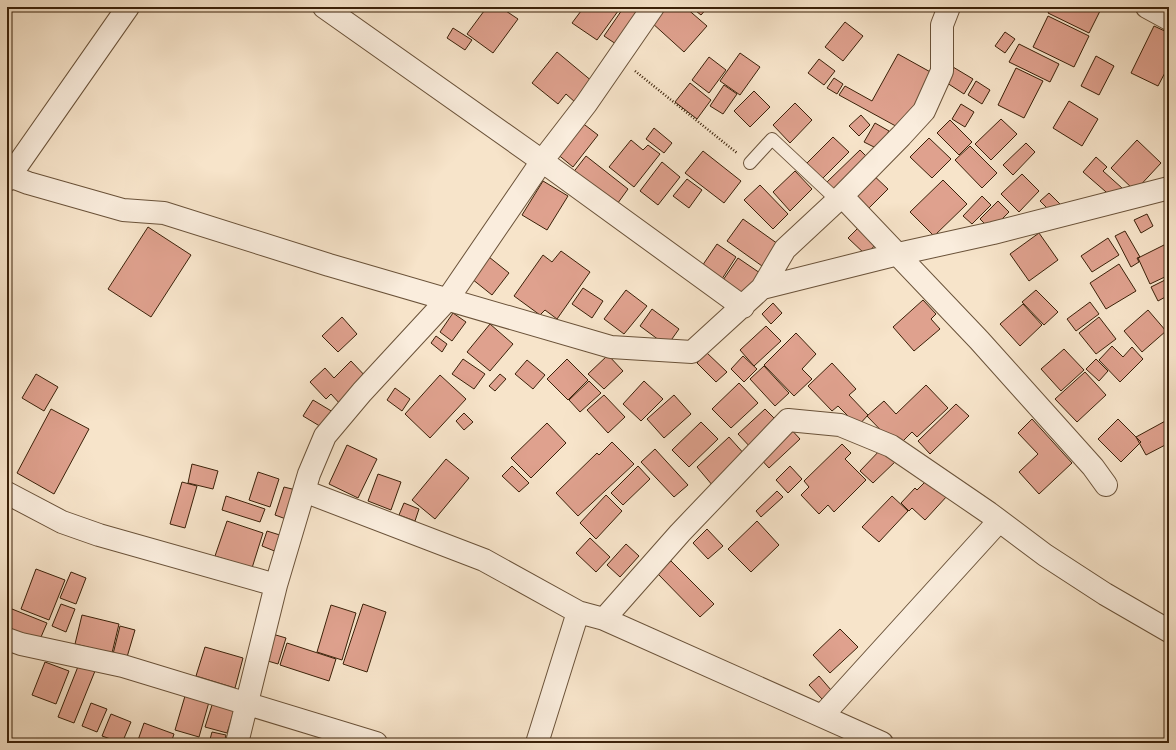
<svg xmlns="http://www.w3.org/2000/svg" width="1176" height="750" viewBox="0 0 1176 750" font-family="'Old Standard TT',serif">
	<rect width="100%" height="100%" fill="#f7e4ca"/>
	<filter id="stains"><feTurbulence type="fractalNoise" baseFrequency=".005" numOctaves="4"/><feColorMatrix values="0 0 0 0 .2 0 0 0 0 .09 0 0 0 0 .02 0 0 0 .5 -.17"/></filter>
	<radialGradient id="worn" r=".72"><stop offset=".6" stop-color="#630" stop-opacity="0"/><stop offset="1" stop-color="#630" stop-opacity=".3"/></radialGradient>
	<path fill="#dfa18e" stroke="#3b2109" d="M487,7h13l18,12 -25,34 -26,-19z
		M584,7h37l-24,33 -25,-17z
		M624,7h11l5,4 -24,33 -12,-8z
		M664,7h21l22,19 -23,26 -33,-30z
		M691,7h17l-7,8z
		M1051,7h51l-13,26 -41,-20z
		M1048,16l41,20 -15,31 -41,-20z
		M845,22l18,14 -20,25 -18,-14z
		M1154,26l15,7v32l-11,21 -27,-13z
		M453,28l19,12 -7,10 -18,-12z
		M1005,32l10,7 -10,14 -10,-7z
		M1019,44l40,20 -9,18 -41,-20z
		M557,52l36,30 -17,21 -10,-9 -8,10 -26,-21z
		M740,53l20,14 -20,28 -20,-14z
		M898,54l36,20 -31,56 -64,-35 6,-9 27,15z
		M1096,56l18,10 -15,29 -18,-9z
		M709,57l17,13 -17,23 -17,-13z
		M819,59l16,12 -11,14 -16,-12z
		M953,67l20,12 -9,15 -20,-13z
		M1016,68l27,13 -19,37 -26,-13z
		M834,78l9,6 -6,10 -10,-6z
		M976,81l14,9 -8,14 -14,-9z
		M690,83l21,17 -14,19 -22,-17z
		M724,85l13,9 -14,20 -13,-8z
		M754,91l16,16 -20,20 -16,-16z
		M1069,101l29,18 -16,27 -29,-18z
		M795,103l17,17 -22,23 -17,-18z
		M961,104l13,8 -9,15 -13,-8z
		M861,115l9,10 -11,11 -10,-10z
		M1001,119l16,15 -26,26 -16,-16z
		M950,120l22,22 -13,13 -22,-22z
		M581,122l17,13 -25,32 -17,-14z
		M875,123l14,8 -11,18 -14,-7z
		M654,128l18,15 -8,10 -18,-14z
		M833,137l16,15 -27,27 -15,-16z
		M929,138l22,21 -19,19 -22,-21z
		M631,140l12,10 5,-5 12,9 -26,33 -25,-20z
		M1137,140l24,23 -26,28 -24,-23z
		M1026,143l9,9 -22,23 -10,-10z
		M970,146l27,27 -15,15 -27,-28z
		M860,150l8,8 -32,33 -9,-9z
		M703,151l38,30 -17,22 -39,-30z
		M586,156l42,33 -13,18 -43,-33z
		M1096,157l11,10 -4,4 19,17 -9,10 -30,-26z
		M662,162l18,15 -22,28 -18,-14z
		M795,171l17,18 -22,22 -17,-19z
		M870,172l18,17 -22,22 -18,-18z
		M1022,174l17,17 -20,21 -18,-18z
		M687,179l15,11 -13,18 -16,-12z
		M943,180l24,24 -33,32 -24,-24z
		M543,181l25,15 -21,34 -25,-15z
		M760,185l28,29 -15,15 -29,-29z
		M1049,193l12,12 -9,8 -12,-12z
		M982,196l9,9 -19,19 -9,-8z
		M998,201l11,11 -18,18 -11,-11z
		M1147,214l6,12 -12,7 -7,-13z
		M743,219l35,25 -16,22 -35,-25z
		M148,227l43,28 -40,62 -43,-28z
		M858,228l18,16 -10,11 -18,-17z
		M1125,231l15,26 -3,1 2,4 -8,5 -16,-31z
		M1039,233l19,27 -29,21 -19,-27z
		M1108,238l11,17 -27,17 -11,-16z
		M717,244l19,13 -16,25 -20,-13z
		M1164,245l5,10v20l-19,9 -12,-26z
		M561,251l29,21 -33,47 -12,-9 -5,5 -26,-19 29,-41 9,7z
		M489,257l20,16 -17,22 -20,-16z
		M738,258l22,15 -17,25 -22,-15z
		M1119,264l17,27 -30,18 -16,-26z
		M1169,278v17l-11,6 -7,-14z
		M583,288l20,13 -11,17 -20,-14z
		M626,290l21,16 -23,28 -20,-15z
		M1036,290l22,22 -14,13 -22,-23z
		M923,300l13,14 -5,5 9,10 -26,22 -21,-24z
		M1090,302l9,12 -23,17 -9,-12z
		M773,303l9,10 -11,11 -9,-10z
		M1023,304l19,21 -22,21 -20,-22z
		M652,309l27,20 -12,17 -27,-20z
		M1148,310l18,21 -24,21 -18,-21z
		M453,313l13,9 -14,19 -12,-9z
		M342,317l15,17 -19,18 -16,-16z
		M1099,317l17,22 -20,15 -17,-21z
		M490,324l23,20 -23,27 -23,-19z
		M766,326l15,15 -27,25 -14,-16z
		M796,333l20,21 -14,15 10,10 -18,17 -30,-31z
		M436,336l11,8 -5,8 -11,-9z
		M1112,346l11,11 9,-10 11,12 -23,23 -21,-22z
		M1064,349l20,21 -23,21 -20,-22z
		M707,353l20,19 -11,10 -19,-19z
		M608,355l15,16 -19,18 -16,-15z
		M743,356l14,13 -13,13 -13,-13z
		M463,359l22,15 -11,15 -22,-15z
		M567,359l21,21 -20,20 -21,-21z
		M1096,359l12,12 -9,10 -13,-12z
		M527,360l18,15 -12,14 -18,-15z
		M351,361l17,18 -27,26 -10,-11 -5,5 -16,-17 15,-14 9,10z
		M832,363l24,26 -7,6 19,20 -10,11 -20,-20 -6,5 -24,-25z
		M764,366l25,27 -14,13 -25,-27z
		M1085,372l21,23 -29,27 -22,-23z
		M36,374l22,13 -14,24 -22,-13z
		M500,374l6,5 -11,12 -6,-5z
		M440,375l26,24 -36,39 -25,-24z
		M589,381l12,12 -21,19 -11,-12z
		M644,381l19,18 -22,22 -18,-17z
		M739,383l19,20 -27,25 -19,-19z
		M926,385l22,23 -31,29 -5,-5 -15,15 -30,-31 17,-15 12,13z
		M395,388l15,11 -8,12 -15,-11z
		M604,395l21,22 -17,16 -21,-23z
		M674,395l17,19 -27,24 -17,-19z
		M313,400l20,12 -10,16 -20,-12z
		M956,404l13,12 -39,38 -12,-13z
		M51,409l38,20 -35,65 -37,-21z
		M765,409l15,15 -27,26 -15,-16z
		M464,413l9,9 -9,8 -8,-9z
		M1032,419l40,44 -33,31 -20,-22 19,-18 -20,-21z
		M1118,419l23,23 -20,20 -23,-23z
		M1169,419v24l-23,12 -10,-18z
		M701,422l17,17 -29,28 -17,-17z
		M547,423l19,20 -35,35 -20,-20z
		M788,426l12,13 -31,29 -12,-13z
		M729,437l17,19 -33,30 -16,-19z
		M612,442l22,22 -56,52 -22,-23 41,-40 2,2z
		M842,444l9,9 -6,6 21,21 -32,32 -6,-7 -9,9 -18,-19 8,-8 -5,-6z
		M347,445l30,14 -19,39 -29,-14z
		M883,447l14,13 -24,23 -13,-12z
		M655,449l33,36 -14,12 -33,-35z
		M446,459l23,19 -34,41 -23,-19z
		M192,464l26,7 -5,18 -25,-6z
		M512,466l17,17 -10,9 -17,-16z
		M638,466l12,13 -27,26 -12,-12z
		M790,466l12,13 -14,14 -12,-13z
		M258,472l21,7 -9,28 -21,-7z
		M378,474l23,8 -10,28 -23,-9z
		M929,478l19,17 -23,25 -13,-12 -3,3 -8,-8 14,-15 2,2z
		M182,482l15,4 -12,42 -15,-4z
		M284,487l12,3 -10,29 -11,-4z
		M777,491l6,6 -22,20 -5,-6z
		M606,495l16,16 -26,28 -16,-16z
		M226,496l39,13 -5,13 -38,-12z
		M892,496l16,15 -29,31 -17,-15z
		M404,503l15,6 -4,12 -16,-6z
		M227,521l36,12 -11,35 -37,-12z
		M757,521l22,24 -28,27 -23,-23z
		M707,529l16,17 -15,13 -15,-16z
		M267,531l16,5 -6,16 -15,-6z
		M590,538l20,19 -14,15 -20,-19z
		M626,544l13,12 -19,21 -13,-12z
		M671,561l43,43 -14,13 -42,-43z
		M36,569l29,11 -16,40 -28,-11z
		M71,572l15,6 -10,26 -16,-6z
		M61,604l14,5 -9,23 -14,-6z
		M363,604l23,8 -19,60 -24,-8z
		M331,605l25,8 -14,47 -25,-8z
		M7,607l40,16 -9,21 -31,-12z
		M82,615l37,9 -7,29 -37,-9z
		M120,626l15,4 -8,27 -14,-3z
		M840,629l18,18 -28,26 -17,-18z
		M269,633l17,5 -8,26 -17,-5z
		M287,643l49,16 -7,22 -49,-16z
		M205,647l38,11 -8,30 -39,-12z
		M45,662l24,9 -13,33 -24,-9z
		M79,664l16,7 -21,52 -16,-6z
		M819,676l12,14 -9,9 -13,-14z
		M185,696l24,6 -10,35 -24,-7z
		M213,702l22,6 -8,25 -22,-6z
		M91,703l16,6 -10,23 -15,-6z
		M111,714l20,8 -9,21 -20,-7z
		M144,723l30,11 -2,6 9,3h-44z
		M212,732l14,3 -2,8h-15z"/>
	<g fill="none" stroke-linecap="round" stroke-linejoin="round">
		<g stroke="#6a5239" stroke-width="14">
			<path id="service" d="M750,163l22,-24 65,61"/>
		</g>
		<g stroke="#6a5239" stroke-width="24">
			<path id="minor" d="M324,7l218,154 201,146
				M949,7l-7,18v46l-18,40 -23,25 -59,60 137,144 114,127 13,18
				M1147,7l22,12
				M7,175l21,8 95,27 41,3 165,52 282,82 81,5 70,-64 136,-34 95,-21 176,-45
				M7,180l121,-173
				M762,288l23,-39 57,-53
				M304,491l180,69 94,52 26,7 278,124
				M7,493l55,29 37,13 177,50
				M604,619l76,-86 108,-113 52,5 51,21 98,67 56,42 60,39 64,37
				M7,639l14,5 102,22 253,77
				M822,716l177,-195
				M237,743l39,-158 33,-111 16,-38 37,-44 85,-92 95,-139 44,-57 67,-97
				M537,743l41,-131"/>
		</g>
		<path stroke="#3b2109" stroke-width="2.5" stroke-dasharray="1 2" stroke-linecap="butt" d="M635,71l102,82"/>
		<use href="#service" stroke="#faeddd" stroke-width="12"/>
		<use href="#minor" stroke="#faeddd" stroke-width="22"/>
	</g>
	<rect width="1176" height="750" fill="none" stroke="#f7e4ca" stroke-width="24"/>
	<rect x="8" y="8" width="1160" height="734" fill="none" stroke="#3b2109" stroke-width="2"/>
	<rect x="12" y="12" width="1152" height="726" fill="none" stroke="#3b2109"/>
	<rect width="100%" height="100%" filter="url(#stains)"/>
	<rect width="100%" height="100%" fill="url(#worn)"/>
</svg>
